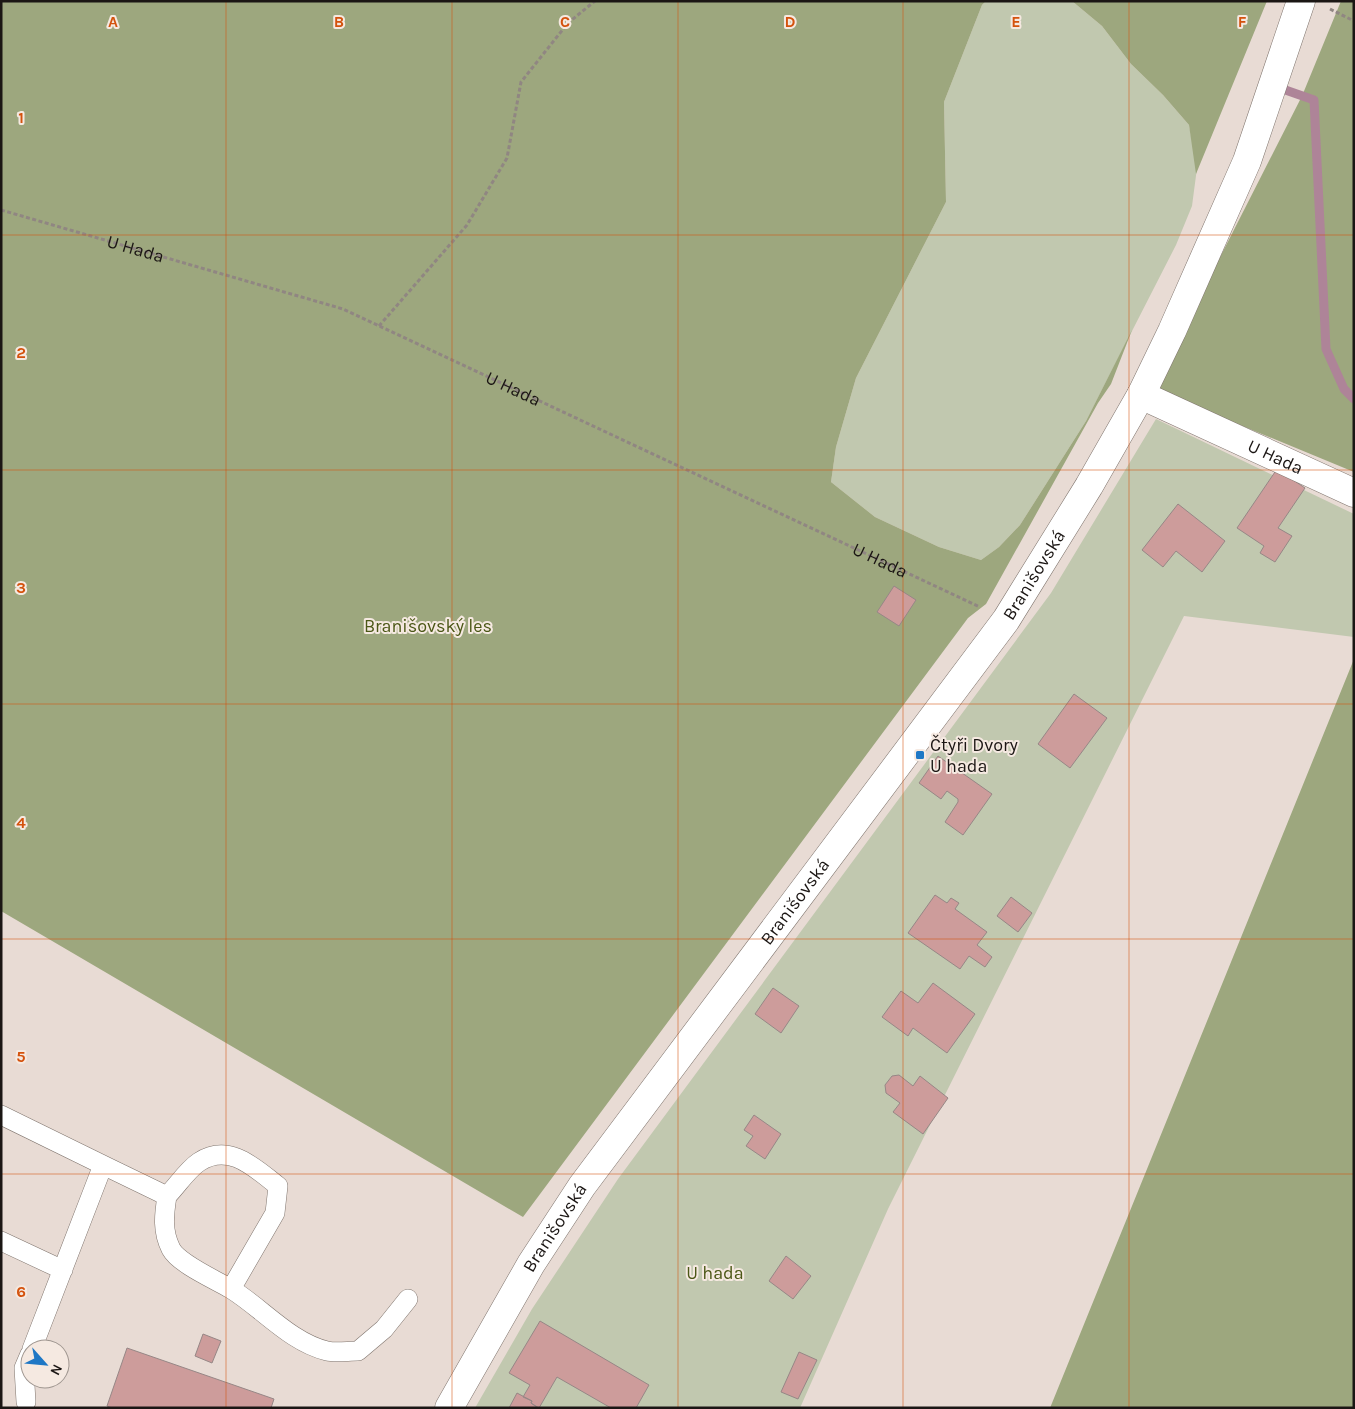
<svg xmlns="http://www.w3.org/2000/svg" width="1355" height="1409" viewBox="0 0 1355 1409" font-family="Karla,sans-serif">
	<rect width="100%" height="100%" fill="#e8dbd4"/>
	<path fill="#c1c8af" d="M986,1h86l30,25 29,38 32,31 26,30 8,43 -5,38 -16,39 -90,176 -66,104 -21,22 -18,13 -42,-13 -64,-30 -44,-35 5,-35 20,-69 90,-176 -2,-100 38,-97z
		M1156,419l198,95v123l-170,-21 -296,593 -88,199h-325l57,-99 86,-130 433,-586z"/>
	<path fill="#9da77e" d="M1,1h985l-4,4 -38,97 2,100 -90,176 -20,69 -5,35 44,35 64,30 42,13 18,-13 21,-22 66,-104 46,-91 -21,54 -13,19 -112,201 -18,14 -445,599 -522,-306z
		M1072,1h195l-71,173 -7,-49 -26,-30 -32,-31 -29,-38z
		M1341,1h13v471l-201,-83 149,-293z
		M1354,659v749h-304z"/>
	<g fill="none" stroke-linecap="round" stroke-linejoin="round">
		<path stroke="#ae8498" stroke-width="9" d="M1274,86l40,14 12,249 18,40 10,10"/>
	</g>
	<path fill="#cd9c9b" stroke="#968786" d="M1277,469l28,19 -27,40 14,8 -17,26 -15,-9 4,-7 -27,-18z
		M1178,504l47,37 -23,31 -26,-21 -13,16 -21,-17z
		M894,586l22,14 -17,26 -22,-14z
		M1074,694l33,24 -37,50 -32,-24z
		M938,756l54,38 -29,41 -18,-13 13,-20v-3l-11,-8 -6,8 -22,-16z
		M935,895l12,8 4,-5 8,5 -4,6 32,23 -10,13 15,12 -7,10 -16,-11 -9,13 -52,-36z
		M1011,897l21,16 -14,19 -21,-16z
		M933,983l42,31 -28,39 -34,-25 -5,8 -26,-19 19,-26 17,12z
		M773,988l26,18 -18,27 -26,-19z
		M899,1075l14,11 7,-10 28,22 -25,36 -30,-22 7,-9 -14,-10 -1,-8 7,-9z
		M754,1115l27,19 -16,25 -19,-13 7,-10 -9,-6z
		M786,1256l25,20 -18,23 -24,-18z
		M540,1321l109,64 -13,23h-25l-54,-31 -18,31 -8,-5 1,-2 -9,-4 7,-12 -21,-12z
		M203,1334l18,7 -9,22 -17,-7z
		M127,1348l147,51 -3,9h-159l-5,-2z
		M799,1352l18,8 -19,39 -17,-7z
		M517,1393l15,8 -1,2 7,5h-29z"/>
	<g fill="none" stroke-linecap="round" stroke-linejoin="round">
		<g stroke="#7f746d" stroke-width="20">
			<path id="lane" d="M1,1115l102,50 -71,184
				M103,1165l64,31c10,-10 20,-26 32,-34 30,-20 56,6 79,24l-3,27 -44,76
				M167,1196c-3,19 -5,35 4,53 8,15 45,31 60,40 31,19 59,53 96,62 9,2 21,0 31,0l26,-22 24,-30
				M1,1241l62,29
				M26,1402l-2,-34 6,-14"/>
		</g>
		<g stroke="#7f746d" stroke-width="29">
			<g id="street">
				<path id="s2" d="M1141,395l213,98"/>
			</g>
		</g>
		<g stroke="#7f746d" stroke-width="29">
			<g id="secondary">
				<path id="s3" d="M449,1408l82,-144 51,-78 424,-566 83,-134 52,-91 31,-64 75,-170 54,-160"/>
			</g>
		</g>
		<g stroke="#908682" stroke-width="3" stroke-dasharray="4 2.5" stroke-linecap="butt">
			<path d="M1330,9l24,12"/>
			<path id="s1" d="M1,210l342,99 637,298"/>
			<path d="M379,326l88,-101 40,-67 14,-76 47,-59 27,-22"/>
		</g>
		<use href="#lane" stroke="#fff" stroke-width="19"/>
		<use href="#street" stroke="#fff" stroke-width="28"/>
		<use href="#secondary" stroke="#fff" stroke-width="28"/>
	</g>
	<path fill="none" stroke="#d4520d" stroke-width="1" stroke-opacity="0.55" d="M226,1v1407M452,1v1407M678,1v1407M903,1v1407M1129,1v1407M1,235h1353M1,470h1353M1,704h1353M1,939h1353M1,1174h1353"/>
	<rect fill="#1e77c5" stroke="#f5e9e1" stroke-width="2" x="915" y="750" width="10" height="10" rx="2.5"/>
	<g text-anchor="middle" stroke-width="4" stroke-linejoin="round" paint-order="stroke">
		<g font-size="18" fill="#1b1614" stroke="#f5e9e1">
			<text dy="6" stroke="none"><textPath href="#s1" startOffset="140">U Hada</textPath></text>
			<text dy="6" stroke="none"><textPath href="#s1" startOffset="544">U Hada</textPath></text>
			<text dy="6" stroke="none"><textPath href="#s2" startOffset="148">U Hada</textPath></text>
			<text dy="6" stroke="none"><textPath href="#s1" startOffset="949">U Hada</textPath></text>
			<text dy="6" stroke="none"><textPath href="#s3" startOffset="1019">Branišovská</textPath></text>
			<text dy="6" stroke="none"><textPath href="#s3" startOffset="614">Branišovská</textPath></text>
			<text dy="6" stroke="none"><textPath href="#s3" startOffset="209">Branišovská</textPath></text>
		</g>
		<g font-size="18" fill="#4b5716" stroke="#f5e9e1">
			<text x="428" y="632">Branišovský les</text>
			<text x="715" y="1279">U hada</text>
		</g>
		<g font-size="18" fill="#1b1614" stroke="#f5e9e1" text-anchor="start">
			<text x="930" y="751">Čtyři Dvory<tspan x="930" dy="21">U hada</tspan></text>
		</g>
	</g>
	<g font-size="16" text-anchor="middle" font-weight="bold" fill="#d4520d" stroke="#f5e9e1" stroke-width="4" stroke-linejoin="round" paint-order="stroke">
		<text x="113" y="27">A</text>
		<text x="339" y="27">B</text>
		<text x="565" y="27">C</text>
		<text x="790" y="27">D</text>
		<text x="1016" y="27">E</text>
		<text x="1242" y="27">F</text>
		<text x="21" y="123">1</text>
		<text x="21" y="358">2</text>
		<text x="21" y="593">3</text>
		<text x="21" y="828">4</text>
		<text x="21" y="1062">5</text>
		<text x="21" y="1297">6</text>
	</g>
	<rect width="1355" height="1409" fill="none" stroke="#1b1614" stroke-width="5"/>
	<g transform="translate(45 1364) rotate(117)"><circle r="24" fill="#f5e9e1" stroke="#9e958f"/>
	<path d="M0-4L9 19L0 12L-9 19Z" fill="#1e77c5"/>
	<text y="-8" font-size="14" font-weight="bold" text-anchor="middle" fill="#1b1614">N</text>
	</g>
</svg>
